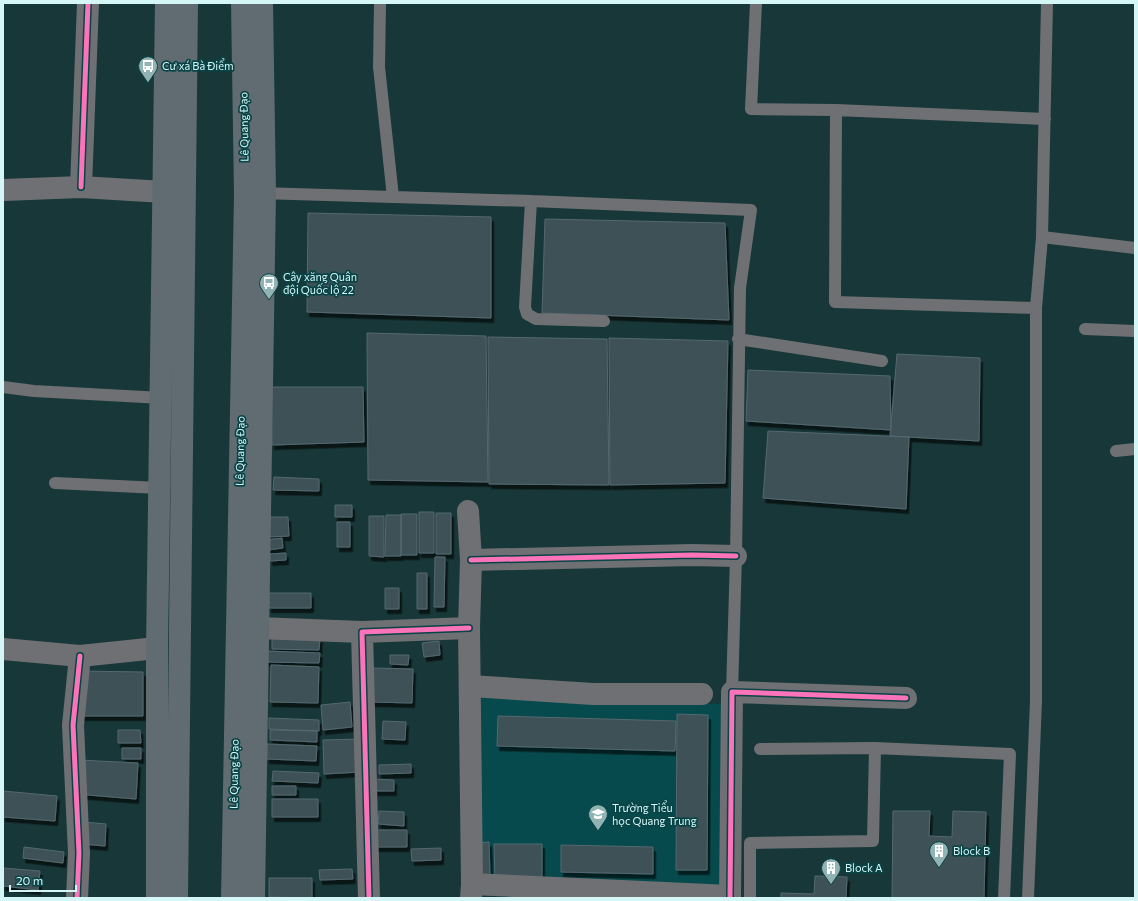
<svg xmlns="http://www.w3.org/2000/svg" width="1138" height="901" viewBox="0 0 1138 901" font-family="Commissioner,sans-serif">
	<defs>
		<filter id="shadow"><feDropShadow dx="2.5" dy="4.5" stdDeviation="0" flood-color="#0009"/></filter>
	</defs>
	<rect width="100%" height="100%" fill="#183738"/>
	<path fill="#074a4d" d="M477,698l246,6 -4,183 -245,-6z"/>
	<path fill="#3d5157" stroke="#556870" filter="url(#shadow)" d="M308,213l183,4v101l-184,-6z
		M545,219l180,4 4,97 -187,-7z
		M367,333l119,3 2,146 -120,-2z
		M488,337l119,2 2,146 -120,-1z
		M609,338l119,3 -3,142 -115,2z
		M897,354l83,4 -1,83 -89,-5z
		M748,370l142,6 1,54 -145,-9z
		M271,387h92l1,55 -92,3z
		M768,431l141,6 -3,72 -143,-11z
		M274,477l45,2v12l-46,-1z
		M335,505h17v12h-17z
		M419,512h15v41h-15z
		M436,513h15v41h-15z
		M401,514h16v41h-16z
		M386,515h15v41h-16z
		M369,516h15v41l-15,-1z
		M267,517h21l1,19 -21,1z
		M337,522h13v25h-13z
		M282,538l1,10 -15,2 -1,-10z
		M286,553v7l-16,1v-7z
		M435,557h10l-1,50h-10z
		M417,573h10v36h-10z
		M385,588h14v21h-14z
		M269,593h42v15h-42z
		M272,636l48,2 -1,12 -47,-1z
		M439,641l1,14 -16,2 -2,-14z
		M266,651l54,2 -1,10 -53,-1z
		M390,655h19l-1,10 -18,-1z
		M271,665l48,2 -1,36 -48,-1z
		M372,668l41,1 -1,34 -40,-1z
		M80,671l63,1v44h-63z
		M350,702l2,25 -29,3 -2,-25z
		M677,714l31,1 -1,155h-31z
		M498,716l178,5 -1,30 -178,-5z
		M269,718l50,2v11l-50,-2z
		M383,721l23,1 -1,18 -23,-1z
		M118,730h22l1,13h-23z
		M270,730l47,1v11l-47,-2z
		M359,739l1,33 -36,2 -1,-34z
		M267,744l50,2 -1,15 -49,-2z
		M122,748h19v11h-19z
		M79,760l59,3 -2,36 -60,-5z
		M411,764v9l-32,1v-9z
		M273,771l46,2 -1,10 -46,-2z
		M373,779l21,1v11h-21z
		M272,786h24v9h-24z
		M3,791l54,5 -2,25 -52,-4z
		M272,799h46v18h-46z
		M379,811l25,1v14l-26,-2z
		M893,811h37l-1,25 23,1 1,-26 33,1 -2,86h-92z
		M84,822l22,2 -1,22 -23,-2z
		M373,830h34v17h-33z
		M489,842l1,33h-14l-1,-32z
		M494,844h48v34h-47z
		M561,845l92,2v27l-92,-2z
		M24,847l40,5 -1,11 -40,-5z
		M441,848v12l-29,1 -1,-12z
		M3,868l37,3 -2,19 -35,-4z
		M352,869l1,10 -33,1 -1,-10z
		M815,876l32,1 -1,21h-65v-5l33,1z
		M269,878h43v20l-43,-1z"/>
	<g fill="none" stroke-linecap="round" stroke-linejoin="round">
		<path stroke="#6f7074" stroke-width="12" d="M380,3l-1,64 14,130
			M756,3l-5,106 85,1 209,9
			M836,110l-1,192 201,6
			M260,193l271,8 220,9 -11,78 -4,268 -4,136
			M531,201l-6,106 2,7 9,5 68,2
			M1042,237l93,11
			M1085,329l50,2
			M738,339l144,22
			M3,387l31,4 128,7
			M1116,451l19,-2
			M55,483l105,5
			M760,749l115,-1
			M750,898v-55l123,-2 2,-93 135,6 -6,144
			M1028,898l8,-197v-393l6,-71 5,-234"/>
		<path stroke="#6f7074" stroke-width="22" d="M81,187l7,-184
			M3,190l78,-3 83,5h19
			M468,511l3,49 -2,68 3,256
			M471,560l221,-5 44,1
			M258,628l104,4
			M3,649l77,7 77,-8
			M470,686l123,8h109
			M77,898l2,-45 -6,-128 7,-69
			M369,898l-7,-266 107,-4
			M471,898l1,-14 258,12
			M730,898l2,-206 174,6"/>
		<path stroke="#606c71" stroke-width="22" d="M157,898v-250l9,-645
			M177,898l10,-895
			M232,898l13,-704 -3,-191
			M254,898l11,-706 -3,-189"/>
		<g stroke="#0a4446" stroke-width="8">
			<path id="cycleway" d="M81,187l7,-184
				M471,560l221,-5 44,1
				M77,898l2,-45 -6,-128 7,-69
				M369,898l-7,-266 107,-4
				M730,898l2,-206 174,6"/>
		</g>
		<use href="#cycleway" stroke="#fb73b8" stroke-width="5"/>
	</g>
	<defs>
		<g id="bus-pin" transform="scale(1)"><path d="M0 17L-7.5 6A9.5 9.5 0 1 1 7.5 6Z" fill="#92b3b4" stroke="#0a4446"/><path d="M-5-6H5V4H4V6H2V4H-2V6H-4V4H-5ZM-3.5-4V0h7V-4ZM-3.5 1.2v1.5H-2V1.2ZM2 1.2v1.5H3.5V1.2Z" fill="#fff"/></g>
		<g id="school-pin" transform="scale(1)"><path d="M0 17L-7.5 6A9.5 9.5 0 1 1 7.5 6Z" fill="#92b3b4" stroke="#0a4446"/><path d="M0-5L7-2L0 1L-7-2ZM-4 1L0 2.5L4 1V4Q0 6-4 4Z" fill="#fff"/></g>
		<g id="building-pin" transform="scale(1)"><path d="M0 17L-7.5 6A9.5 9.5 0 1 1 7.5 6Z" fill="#92b3b4" stroke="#0a4446"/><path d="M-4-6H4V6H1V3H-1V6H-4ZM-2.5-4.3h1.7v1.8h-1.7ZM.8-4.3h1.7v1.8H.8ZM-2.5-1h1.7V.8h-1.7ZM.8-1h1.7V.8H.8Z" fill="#fff"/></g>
	</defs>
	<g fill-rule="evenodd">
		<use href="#bus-pin" x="148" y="66"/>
		<use href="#bus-pin" x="269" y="283"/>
		<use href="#school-pin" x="598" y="814"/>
		<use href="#building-pin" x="939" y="851"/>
		<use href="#building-pin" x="831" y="868"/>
	</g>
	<g text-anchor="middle" stroke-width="3.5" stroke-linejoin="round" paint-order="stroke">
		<g font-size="11" fill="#d4f6f7" stroke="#0a4446" text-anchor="start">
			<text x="162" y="70">Cư xá Bà Điểm</text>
			<text x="283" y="281">Cây xăng Quân<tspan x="283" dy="13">đội Quốc lộ 22</tspan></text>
			<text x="612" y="812">Trường Tiểu<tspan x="612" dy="13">học Quang Trung</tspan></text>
			<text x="953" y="855">Block B</text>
			<text x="845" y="872">Block A</text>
		</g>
		<g font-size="11" fill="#d4f6f7" stroke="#0a4446">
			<text transform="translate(244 127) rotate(-91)" y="4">Lê Quang Đạo</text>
			<text transform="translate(240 451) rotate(-89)" y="4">Lê Quang Đạo</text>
			<text transform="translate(234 774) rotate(-89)" y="4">Lê Quang Đạo</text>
		</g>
	</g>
	<rect width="1138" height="901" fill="none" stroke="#d4f6f7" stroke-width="8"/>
	<path d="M10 885v6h66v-6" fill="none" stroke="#d4f6f7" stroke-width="2"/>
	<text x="16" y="885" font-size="12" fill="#d4f6f7" stroke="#0a4446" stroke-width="3" paint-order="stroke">20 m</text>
</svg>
